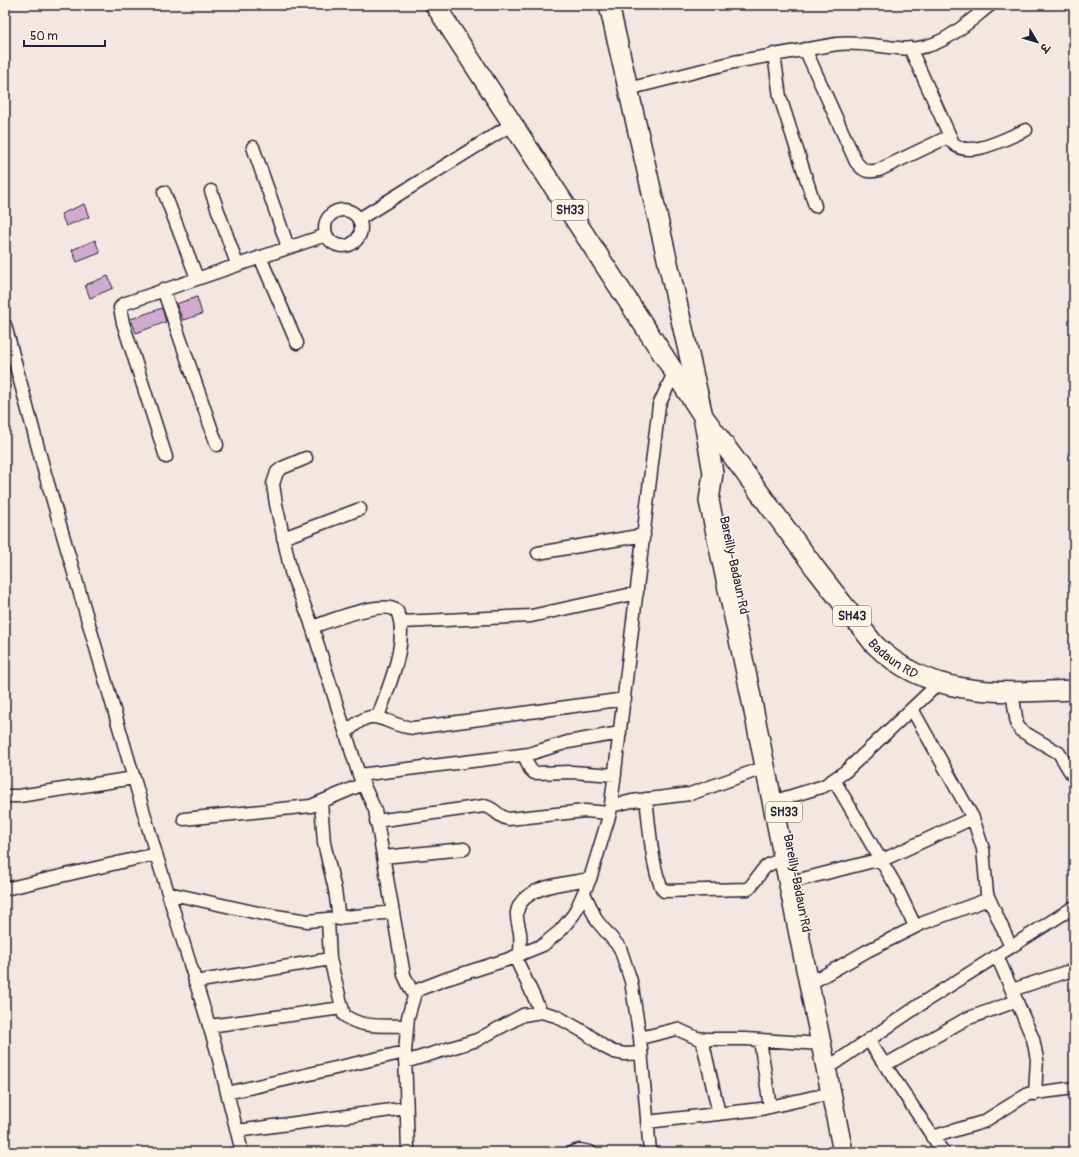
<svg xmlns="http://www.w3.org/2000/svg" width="1079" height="1157" viewBox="0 0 1079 1157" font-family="Pangolin,'Playpen Sans Deva',sans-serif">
	<rect width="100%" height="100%" fill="#f4e6e1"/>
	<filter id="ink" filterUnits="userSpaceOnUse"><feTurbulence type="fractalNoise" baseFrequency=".025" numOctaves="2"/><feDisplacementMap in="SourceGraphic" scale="8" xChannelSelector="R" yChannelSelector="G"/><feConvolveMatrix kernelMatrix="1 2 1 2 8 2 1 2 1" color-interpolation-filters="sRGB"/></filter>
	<g filter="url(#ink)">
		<path fill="#d2aad0" stroke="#22223b" d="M84,204l5,13 -23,9 -5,-12z
			M95,240l5,13 -23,9 -5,-12z
			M108,276l5,12 -23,10 -5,-13z
			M197,297l5,17 -19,6 -7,-16z
			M162,308l4,14 -30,11 -5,-14z"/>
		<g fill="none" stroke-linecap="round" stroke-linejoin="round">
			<g stroke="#22223b" stroke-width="15">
				<path id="street" d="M910,48l43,95c16,17 55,-6 73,-13
					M805,49l51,113c7,9 12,11 23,8l71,-34
					M774,54l6,43 35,109
					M628,89l106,-27 103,-18c22,-2 40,2 61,4 40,5 64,-21 92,-43
					M253,147l35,100
					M211,191l26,73
					M164,192l33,86
					M325 228a18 18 0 1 1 36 0a18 18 0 1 1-36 0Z
					M359,219l155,-96
					M260,257l37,86
					M163,289l54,156
					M5,325l39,145 112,384 60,194 26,104
					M166,457l-43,-134 -3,-15 3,-4 203,-69
					M306,458l-24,10 -5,4 -4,12 3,20 15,68 19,48 49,155 16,35 29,165 10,21
					M283,538l77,-29
					M538,553l106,-18
					M401,622l130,-6 106,-23
					M312,627c18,-6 71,-28 85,-16 13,30 -9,76 -19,106
					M1012,692l5,32 3,6 39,23 15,25
					M912,709l61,109 10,31 4,45 24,53
					M346,733c31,-32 35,-7 68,-5l211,-29
					M524,755l6,14 4,4 38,-1 43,3
					M359,775l170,-21 39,-12 52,-9
					M834,780l62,106 19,40
					M5,796h14l115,-18
					M646,799c3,21 6,77 18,92l84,-2c15,-15 11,-25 36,-29
					M782,799l42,-13 22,-15 92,-87
					M321,802l3,41 11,47 4,29
					M611,806l21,-5 58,-7 76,-27
					M184,819l127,-13 52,-22
					M376,821l108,-15c10,1 14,11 24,13l77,-8 25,2
					M383,857l81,-8
					M799,880l90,-23 84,-39
					M5,889l151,-35
					M168,893l95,21 45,7 85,-9
					M584,893l13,28 23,27 11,33 9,57 10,114
					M328,920l2,39 14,56c17,14 42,10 62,11
					M520,955c0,-7 1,-14 0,-22 -1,-7 -4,-14 -3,-21 5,-27 52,-29 73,-33
					M997,956l36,83 4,20 -2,35
					M515,957l26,55
					M816,980l51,-29 56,-28 66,-24
					M195,982l135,-23
					M1012,990l54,-18h8
					M209,1026l133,-18
					M640,1038l37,-9 20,9 9,1h39l76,5
					M702,1039l17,75
					M760,1040l10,67
					M869,1041l74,111
					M405,1062l72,-22 46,-25 18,-3 15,4 30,17 18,14 10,5 11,2 16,-1
					M885,1065l81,-46 51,-18
					M826,1069l101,-69 147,-93
					M227,1093l178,-41
					M647,1122l114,-13 70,-16
					M237,1131l169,-23
					M932,1137l51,-15 45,-28 46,-6
					M408,1152l-3,-100 3,-35 7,-24 5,-4 26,-10 60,-19 37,-15 17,-14 14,-17 16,-35 20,-66 49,-408 15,-32
					M573,1152l7,-2 10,2"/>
			</g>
			<g stroke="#22223b" stroke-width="22">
				<g id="primary">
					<path id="s1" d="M435,5l268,411 112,152 59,76c56,55 127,49 200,46"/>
					<path d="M609,5l94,411 10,57 -4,28 38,176 96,475"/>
				</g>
			</g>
			<use href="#street" stroke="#fcf5e5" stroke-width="12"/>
			<use href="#primary" stroke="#fcf5e5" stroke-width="19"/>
		</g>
	</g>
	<g text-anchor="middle" stroke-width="3" stroke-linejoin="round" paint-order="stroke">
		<g fill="#fcf5e5" stroke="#63616e" stroke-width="1">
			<rect x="552" y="200" width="36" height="20" rx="3"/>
			<rect x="833" y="606" width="38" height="20" rx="3"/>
			<rect x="766" y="802" width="36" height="20" rx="3"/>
		</g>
		<g font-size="12" font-weight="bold" fill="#22223b">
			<text x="570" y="214">SH33</text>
			<text x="852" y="620">SH43</text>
			<text x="784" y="816">SH33</text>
		</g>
		<g font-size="13" fill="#22223b" stroke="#fcf5e5">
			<text transform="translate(735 565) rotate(78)" y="5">Bareilly-Badaun Rd</text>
			<text dy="5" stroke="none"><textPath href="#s1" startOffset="800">Badaun RD</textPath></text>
			<text transform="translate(798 883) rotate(79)" y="5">Bareilly-Badaun Rd</text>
		</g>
	</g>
	<rect width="1079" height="1157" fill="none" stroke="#fcf5e5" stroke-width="20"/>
	<rect x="10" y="10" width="1059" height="1137" fill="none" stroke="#22223b" stroke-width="1.5" filter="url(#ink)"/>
	<g transform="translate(1037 42) rotate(128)" stroke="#fcf5e5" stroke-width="3" paint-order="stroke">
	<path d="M0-3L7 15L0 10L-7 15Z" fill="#22223b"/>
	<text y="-6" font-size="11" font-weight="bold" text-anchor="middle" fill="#22223b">उ</text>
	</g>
	<path d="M24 40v6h81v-6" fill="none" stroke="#22223b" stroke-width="2"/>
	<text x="30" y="40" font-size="12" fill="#22223b" stroke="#fcf5e5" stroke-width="3" paint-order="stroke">50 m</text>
</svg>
